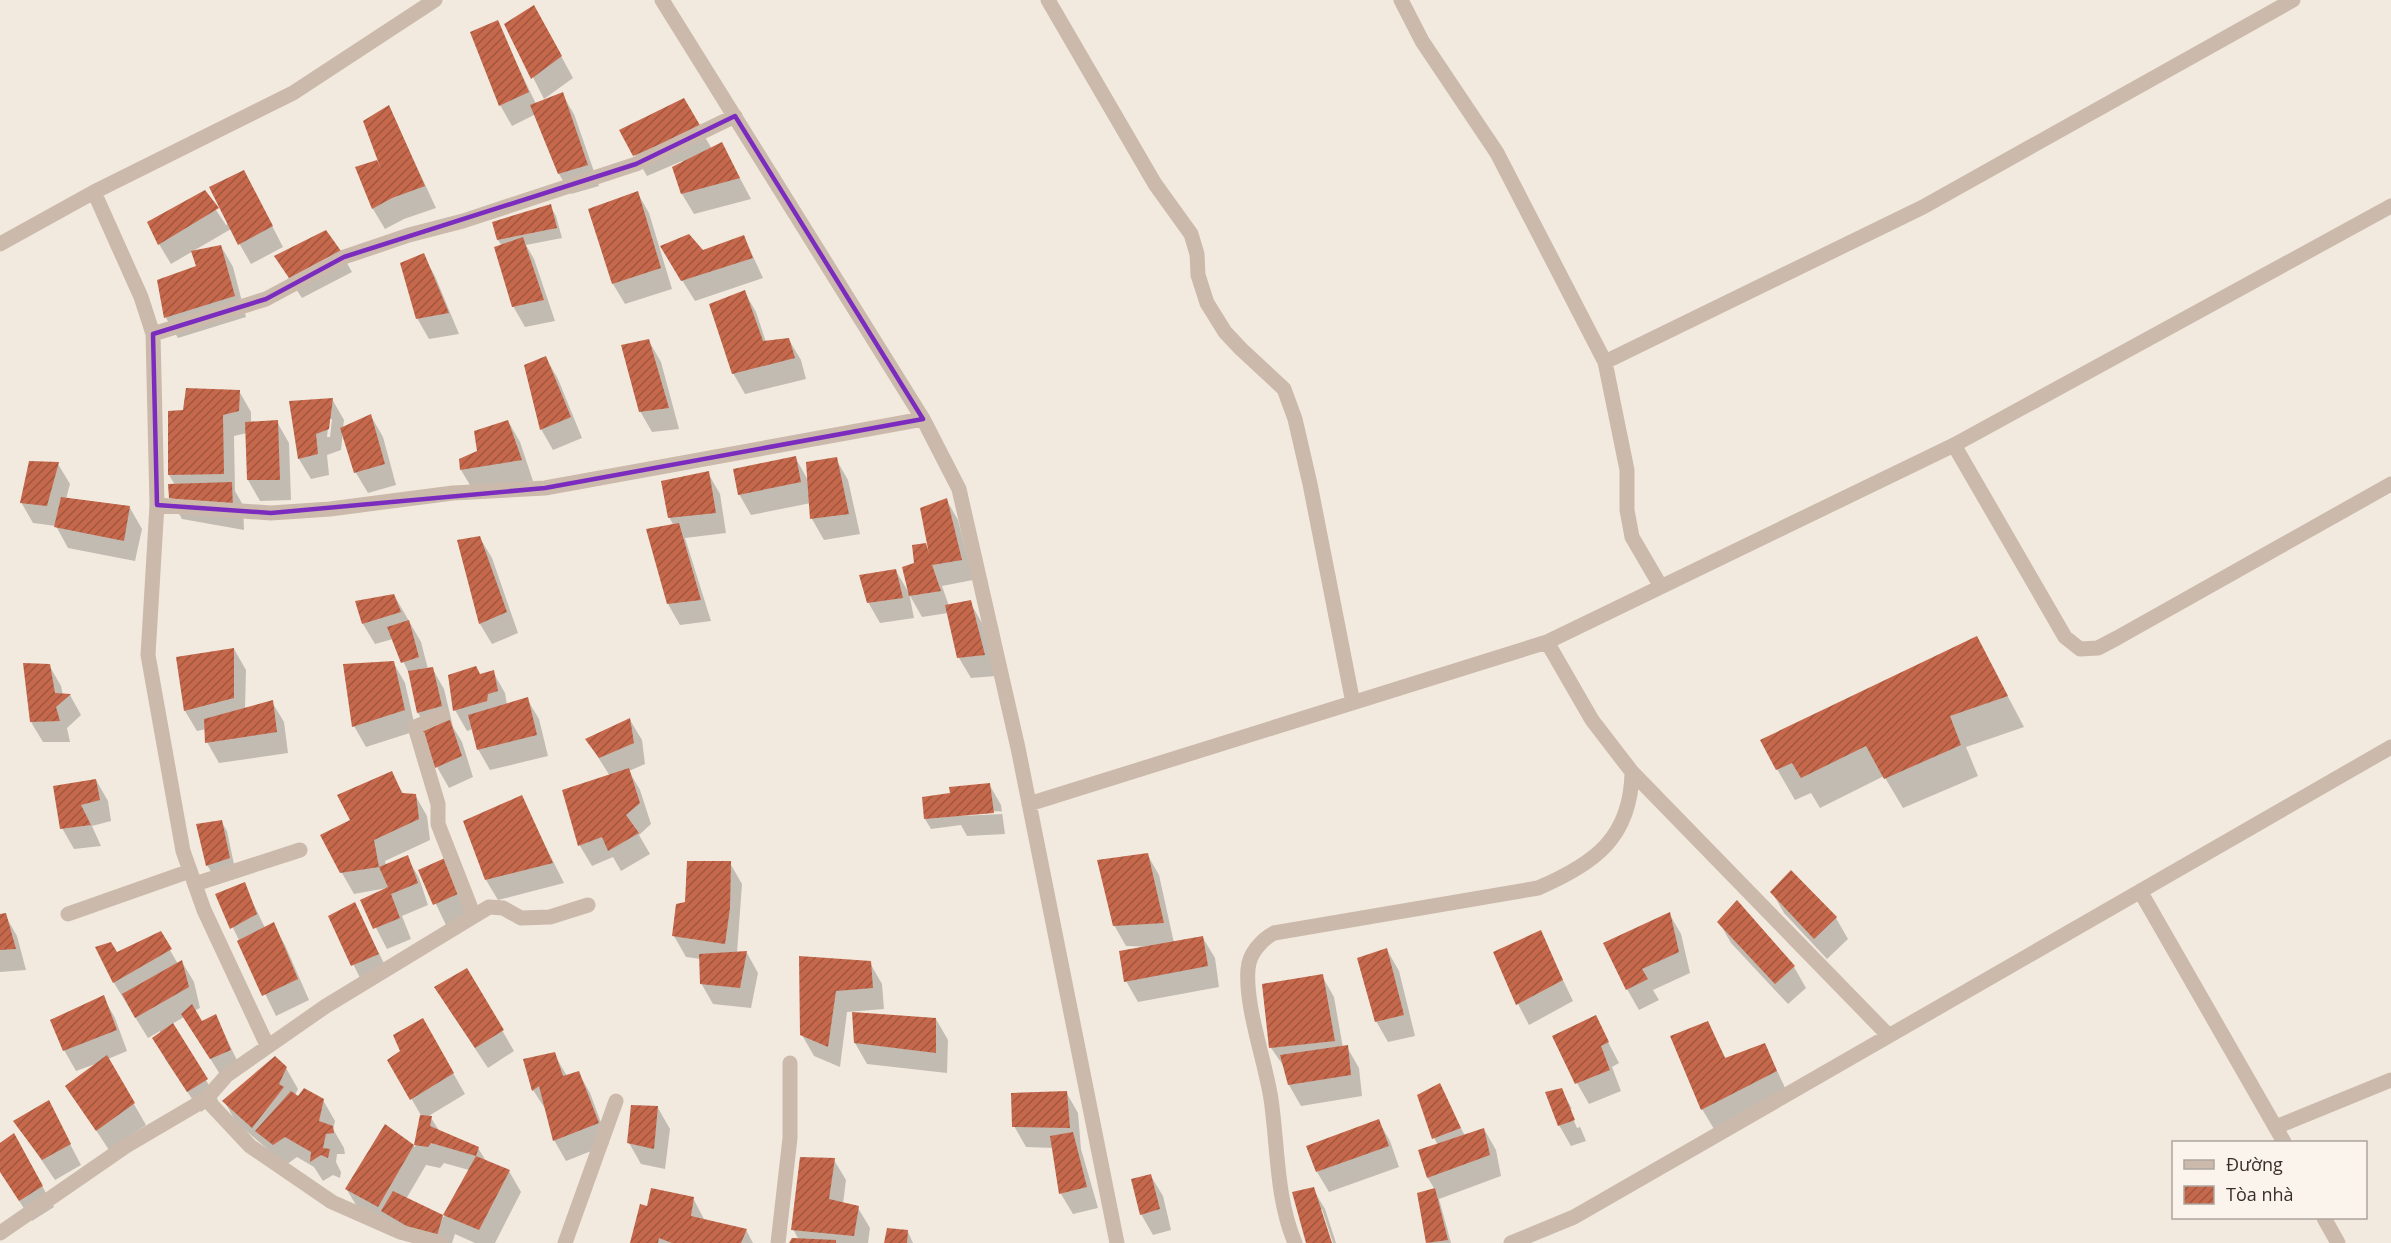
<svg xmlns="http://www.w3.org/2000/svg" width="2391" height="1243" viewBox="0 0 2391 1243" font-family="'Open Sans',sans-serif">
	<defs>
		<pattern id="building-hatch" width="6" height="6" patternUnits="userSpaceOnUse" patternTransform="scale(1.5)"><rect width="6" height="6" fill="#c5684b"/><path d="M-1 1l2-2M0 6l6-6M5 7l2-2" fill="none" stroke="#a1563f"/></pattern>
	</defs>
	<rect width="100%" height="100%" fill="#f3eadf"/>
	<path fill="#0003" fill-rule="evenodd" d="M497,22l39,82 26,-10 12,20 25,72 -28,8 -12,-20 -23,-60 -24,12 -12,-21z
		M506,24l40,4 27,50 -29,21z
		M683,100l29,49 21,16 18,34 -57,15 -12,-20 -8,-26 9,-5 -1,-2 -35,15 -26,-45z
		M389,107l47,101 -32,11 -19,10 -12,-20 -16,-41 23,-7z
		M244,172l39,75 -32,17 -20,-35 -60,35 -12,-20 45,-52 22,33 3,-2z
		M637,192l12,21 23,76 -47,15 -12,-20 -23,-74z
		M550,206l6,10 6,22 -36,7 8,14 21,62 -30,6 -12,-21 -11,-60 -4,-6z
		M744,237l19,41 -68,23 -21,-34 28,-15z
		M221,246l12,21 13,50 -68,21 -12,-20 -8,-37 40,-14z
		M340,251l12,21 -50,26 -14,-21z
		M423,255l12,21 24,58 -30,5 -12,-21z
		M744,291l12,21 10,30 23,-2 12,20 5,19 -61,15 -12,-21z
		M649,341l12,21 18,67 -27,3 -12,-21z
		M546,358l12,21 24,59 -29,12 -12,-21z
		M239,391l12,21v11l26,-1 12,21 2,57 -31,1 -12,-21 -1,-47 -13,3 1,55 8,14 1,25 -62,-11 -12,-21 5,-13 -6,-10 15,-64z
		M332,399l12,21 -1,8 28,-12 12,21 13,48 -28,8 -12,-20 -13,-42 -2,19 -14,5 2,20 -18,4 -12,-20 -8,-57zM329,419h3l-2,18h-3z
		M508,421l12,21 13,39 -60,9 -12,-20z
		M795,457l14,25 27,-23 12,21 12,54 -36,6 -12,-21 -1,-16 -60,12 -12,-21z
		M58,464l12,20 -4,15 64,9 12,21 -7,32 -67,-13 -12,-22 -23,-3 -12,-21z
		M708,473l12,21 6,39 -41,5 26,83 -31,4 -12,-21 6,-78 -5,-9z
		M946,499l12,21 15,60 -31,6 7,20 21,-4 12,21 14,53 -25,2 -12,-20 -11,-45 -26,4 -13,-23 7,-29 9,-21 4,7z
		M480,538l12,20 26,75 -26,11 -12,-20 -21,-83z
		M896,571l13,22 5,25 -34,5 -12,-21z
		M394,595l27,47 7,27 4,-1 12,21 9,38 9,15 11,35 -24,11 -12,-21 -9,-38 -10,-16 -8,-37 -17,-37 -18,5 -12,-20z
		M1977,638l47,89 -58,20 12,29 -75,32 -19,-32 -64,32 -9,-15 -16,7 -18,-31z
		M234,649l12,21 -1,39 27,-7 12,20 4,31 -69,10 -12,-21 -1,-13 -9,2 -12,-20z
		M393,662l12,21 11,48 -50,16 -12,-21z
		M49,665l12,21 2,9h7l11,20 -14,13 3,14h-27l-12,-20z
		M493,672l12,21 2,12 20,-6 12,20 9,37 -58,14 -12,-21 -5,-20 -6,2 -12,-21 25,-35z
		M630,720l12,20 3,24 -16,7 11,19 11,34 -12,11 11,19 -29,17 -8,-14 -21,9 -12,-20 -16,-55 46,-15 -23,-36z
		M391,773l13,22h11l12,21 3,24 -45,21 1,5 21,-9 12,21 9,27 -26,11 9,23 -24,10 -25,-48 25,-13 -33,6 -12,-21 10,-52z
		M96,780l12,21 3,20 -19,5 9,20 -27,3 -12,-21z
		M989,784l12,21 4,29 -38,2 -6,-11 -30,4 -6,-10 27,-24zM1002,811v3l-41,2v-3z
		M521,797l43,86 -66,17 -12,-20z
		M221,821l6,10 8,38 -22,6 -6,-10z
		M1147,854l12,21 15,68 29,-5 12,20 4,29 -81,15 -12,-21 27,-34 -27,-1 -12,-21z
		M444,860l26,54 -24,11 -26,-54z
		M730,863l12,21 -5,69h10l11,20 -7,35 -38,-4 -12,-21v-24l-15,-2 -12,-21 12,-32z
		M244,884l21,44 8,-4 12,21 24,55 -33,16 -59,-121z
		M1772,892l64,26 12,21 -21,20 -43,-46z
		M1737,902l57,65 12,21 -18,16 -57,-61 -12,-21z
		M354,904l36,71 -26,11 -34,-69z
		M1669,913l12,21 9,39 -37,17 6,10 -20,10 -12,-21z
		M5,915l12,21 9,34 -26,2v-56z
		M1540,932l33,69 -44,24 -11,-21z
		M160,933l18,31 4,-2 12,20 6,26 -6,3 7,12 15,-7 26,55 -19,8 -39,-62 -12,7 46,76 -17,12 -36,-53 -5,-28 -12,7 -34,-55 -17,-36 20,7z
		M1387,950l12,21 16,65 -27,6 -12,-21z
		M801,958l69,5 12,21 2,25 -37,3 -7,55 -26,-11 -12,-21z
		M467,970l47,81 -26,17 -40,-60z
		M1322,976l12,21 9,51 4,-1 12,21 3,28 -61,10 -12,-21 -4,-17 -14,-20z
		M103,997l12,21 12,33 -19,8 38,66 -37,25 -42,-64 31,-23 -22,8 -12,-21z
		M1595,1017l24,46 -7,4 9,24 -32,13 -12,-21z
		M936,1019l12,21 -1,33 -80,-9 -12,-21z
		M423,1020l42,74 -38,23 4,1 9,14 38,16 8,13 23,10 12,21 -26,51h-20l-20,-9 -3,9h-38l-55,-33 -12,-20 38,-64 30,21 7,-30 -33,-57 13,-8zM444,1163l25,7 -25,47 -38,-18 20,-34 14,3z
		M1707,1023l19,36 39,-14 22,47 -73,37 -12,-20z
		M554,1054l13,22 11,-4 12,21 19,51 -43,17 -12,-21 -8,-30 -13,-20z
		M286,1068l12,21 -3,6 28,5 12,21 -2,8 11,19 1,6h-8l-1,8 5,10 -1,6 -7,-3 -10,6 -9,-14 -17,-10 -11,8 -50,-43 -12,-21z
		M1439,1085l26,51 19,-7 12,21 5,26 -62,23 12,44h-23l-9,-49 16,-4 -7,-12 -8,-27 18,-6 -4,-7z
		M1561,1089l11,20h-3l8,19 3,-1 -7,-17 13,31 -15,5 -12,-21z
		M1066,1092l12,21 3,36 17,59 -25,6 -12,-20 -8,-46 -27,-1 -12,-21z
		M48,1102l33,63 -26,15 -40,-59z
		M658,1108l12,21 -5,40 -24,-5 -12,-21z
		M1378,1120l12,21 9,26 -70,25 -12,-20z
		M0,1145l25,11 29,51 -22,14 -32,-50z
		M834,1160l12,20 -3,24 15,4 12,20 -2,15h-77l8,-3 -6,-11z
		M1151,1176l12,20 8,34 -18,5 -12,-21z
		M1313,1189l12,20 11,34h-3l-11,-34h-3l11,34h-23z
		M693,1198l12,23 41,9 7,13h-121l16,-35z
		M908,1232l5,11h-27z"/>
	<path fill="url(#building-hatch)" d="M534,5l28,51 -31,23 -27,-55z
		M498,20l31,72 -30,14 -29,-74z
		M563,92l25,73 -30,9 -28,-69z
		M684,98l17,29 -68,29 -14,-26z
		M389,105l36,81 -33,12 -20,11 -17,-42 22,-7 5,12 -19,-51z
		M722,142l18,36 -59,16 -9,-27z
		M244,170l29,56 -35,19 -29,-58z
		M205,190l14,18 -61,37 -11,-23z
		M638,191l23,77 -49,16 -24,-75z
		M551,204l6,24 -60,12 -5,-18z
		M326,230l15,21 -52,27 -15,-22z
		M689,234l14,16 41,-15 9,23 -72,23 -21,-35z
		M523,237l21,63 -32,7 -18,-60z
		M221,245l14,51 -71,22 -7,-38 39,-14 -5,-15z
		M424,253l25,60 -33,6 -16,-56z
		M745,290l18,51 26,-3 6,20 -63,16 -23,-70z
		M649,339l20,69 -30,4 -18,-67z
		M546,356l25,61 -31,13 -16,-65z
		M186,388l54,2 -1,21 -16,4 1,59 -56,1v-64l15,-1z
		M333,398l-4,31 -13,5 2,20 -20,5 -9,-58z
		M371,414l14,50 -31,9 -14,-45z
		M278,420l2,60h-33l-2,-58z
		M508,420l14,40 -62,10 -1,-11 18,-8 -3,-20z
		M796,456l5,26 -63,13 -5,-26z
		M837,457l12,57 -39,5 -4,-57z
		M29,461l30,1 -12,44 -27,-3z
		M709,471l7,42 -48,5 -7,-37z
		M232,482l1,28 -64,-12 -1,-14z
		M61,497l69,9 -6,35 -70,-14z
		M947,498l15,62 -30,5 9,26 -32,5 -7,-29 12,-4 -2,-18 14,-2 3,11 -9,-46z
		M679,523l22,77 -34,4 -21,-75z
		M480,536l27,76 -28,12 -22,-84z
		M896,569l7,29 -36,5 -8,-28z
		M394,594l7,18 -39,12 -7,-23z
		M971,600l14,55 -28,3 -12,-53z
		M409,620l10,37 -18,6 -14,-36z
		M1977,636l31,60 -58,20 11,29 -77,34 -18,-33 -65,32 -9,-15 -16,7 -16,-30z
		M234,648v50l-50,13 -8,-54z
		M394,661l11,49 -53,17 -9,-63z
		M23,663l27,1 5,29 16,1 -15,13 4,14 -30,1z
		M476,666l4,8 14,-4 4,21 -10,3 -1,7 -34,10 -5,-36z
		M433,667l9,39 -25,7 -9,-42z
		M528,697l9,38 -60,15 -9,-35z
		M273,700l4,32 -72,11 -1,-24z
		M630,718l4,25 -35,15 -14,-19z
		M450,720l12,36 -27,12 -13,-39z
		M629,768l11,35 -14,12 13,18 -31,18 -6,-14 -24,9 -16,-56z
		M392,771l10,22 14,1 3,25 -45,21 5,27 29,-12 10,28 -27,11 9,24 -27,11 -13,-29 28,-13 -9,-20 -39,6 -20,-38 30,-15 -13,-25z
		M96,779l4,21 -19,5 10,20 -31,4 -7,-43z
		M990,783l4,30 -70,6 -2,-22 28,-4 -1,-6z
		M522,795l31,68 -68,17 -22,-59z
		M222,820l8,38 -24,8 -10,-42z
		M1148,853l16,70 -51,3 -16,-66z
		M445,858l15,35 -27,12 -15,-35z
		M687,861h44l-1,47 -5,36 -53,-8 4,-32 9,-2z
		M1791,870l46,47 -23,22 -44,-47z
		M245,882l12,32 -27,15 -15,-35z
		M1737,900l58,66 -20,18 -58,-62z
		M355,902l24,52 -28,12 -23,-50z
		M1670,912l9,40 -37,17 6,10 -22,11 -23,-47z
		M6,913l10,36 -16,1v-36z
		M274,922l24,57 -36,17 -25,-55z
		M1541,930l22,50 -47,25 -23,-53z
		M161,931l11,18 -59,34 -18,-36 16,-5 6,10z
		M1203,936l5,30 -84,16 -5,-31z
		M1387,948l17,67 -29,7 -18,-64z
		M747,951l-7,37 -40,-4 -1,-30z
		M799,956l72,5 2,27 -37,3 -8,56 -28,-12z
		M182,960l7,27 -54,31 -13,-24z
		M467,968l37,62 -29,18 -41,-61z
		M1323,974l12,67 -66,7 -7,-64z
		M104,995l13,35 -54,21 -13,-31z
		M192,1004l10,17 14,-7 15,36 -21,9 -29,-45z
		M852,1012l84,6v35l-82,-10z
		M1596,1015l13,27 -8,4 9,24 -35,14 -23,-48z
		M423,1018l31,55 -44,27 -23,-40 13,-9 -7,-16z
		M1708,1021l17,37 40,-15 12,28 -76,39 -31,-74z
		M173,1023l35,56 -21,13 -35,-54z
		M1348,1045l3,30 -63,10 -8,-30z
		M555,1052l8,24 16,-5 20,52 -46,18 -14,-55 -7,5 -9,-32z
		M107,1055l28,48 -39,28 -31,-45z
		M275,1056l12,11 -8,17 5,3 -32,41 -30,-27z
		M1440,1083l21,45 -29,11 -15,-44z
		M304,1088l20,11 -5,22 14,5 1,7 -8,1 -3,14 7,1 -2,9 -7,-3 -11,7 1,-10 -26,-15 -12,8 -18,-14 36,-40 7,5z
		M1562,1088l13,32 -17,6 -13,-34z
		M1067,1091l3,37 -58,-1 -1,-34z
		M49,1100l22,44 -29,16 -29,-39z
		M631,1105l27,1 -4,43 -27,-6z
		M420,1115l12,1 -2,10 49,21 -3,9 34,14 -31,60 -36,-15 -6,21 -27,-8 -29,-17 12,-20 50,24 33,-59 -45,-13 -3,4 -14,-2z
		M1379,1119l10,27 -73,26 -10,-26z
		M385,1124l29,21 -36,62 -33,-18z
		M1484,1128l6,27 -63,23 -9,-28z
		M1073,1132l14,55 -28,7 -9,-58z
		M14,1133l29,53 -24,15 -19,-29v-29z
		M800,1157l35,1 -6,41 30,7 -5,30 -63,-6z
		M1151,1174l9,35 -20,6 -9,-36z
		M1314,1187l18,56h-26l-14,-51z
		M651,1188l43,9 -3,19 56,13 -6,14h-69l-13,-5 -1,5h-28l10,-39 7,2z
		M1435,1188l13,52 -22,3 -9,-50z
		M887,1228l21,2 -1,13h-23z
		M792,1238l44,2v3h-47z"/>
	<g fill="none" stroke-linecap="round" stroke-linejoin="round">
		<path stroke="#cbbaab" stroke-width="15" d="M662,0l261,419 36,70 59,259 99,495
			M1048,0l107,184 36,50 6,20 1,21 9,28 18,29 16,17 43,40 11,30 15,65 43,219
			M1401,0l21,41 75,112 108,209 22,108v40l5,27 28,48
			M94,192l47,105 12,37 4,171 -9,150 35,196 21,59 63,135
			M0,244l94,-52 199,-99 142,-93
			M153,334l113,-35 78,-42 65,-22 54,-14 173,-57 99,-48
			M1605,362l318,-155 370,-207
			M1954,445l111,192 15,12 18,-1 19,-10 274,-154
			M157,505l114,8 59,-4 123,-16 92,-5 378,-69
			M1547,642l45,78 40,52 257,264
			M442,715l-27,12 23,77v20l36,92
			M1029,804l518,-162 407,-197 437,-239
			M195,884l105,-34
			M2140,891l144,251
			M68,914l122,-43
			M206,1099l44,47 82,56 68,30 42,11
			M2276,1127l115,-47
			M2324,1218l14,25
			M0,1233l126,-87 80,-47 21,-24 99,-69 163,-99 14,1 18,10 29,-1 38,-12
			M565,1243l51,-142
			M778,1243l12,-105v-75
			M1295,1243c-19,-45 -17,-96 -24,-144 -6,-39 -26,-92 -23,-130 1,-15 13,-29 26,-36l264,-45c56,-24 93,-50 94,-116
			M1511,1243l63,-26 817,-470"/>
	</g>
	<path fill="none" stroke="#7b2cbf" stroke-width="4.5" stroke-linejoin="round" d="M735,116l188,303 -378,69 -274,25 -114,-8 -4,-171 113,-35 78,-42 292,-93z"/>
	<rect x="2172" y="1141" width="195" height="78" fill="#faf4ec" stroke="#ada59e" stroke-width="1.5"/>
	<rect x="2184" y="1160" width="30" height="9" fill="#cbbaab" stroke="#ada59e" stroke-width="1.5"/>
	<text x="2226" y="1171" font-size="18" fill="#392f2a">Đường</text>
	<rect x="2184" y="1186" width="30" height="18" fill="url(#building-hatch)" stroke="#ada59e" stroke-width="1.5"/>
	<text x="2226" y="1201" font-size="18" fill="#392f2a">Tòa nhà</text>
</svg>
